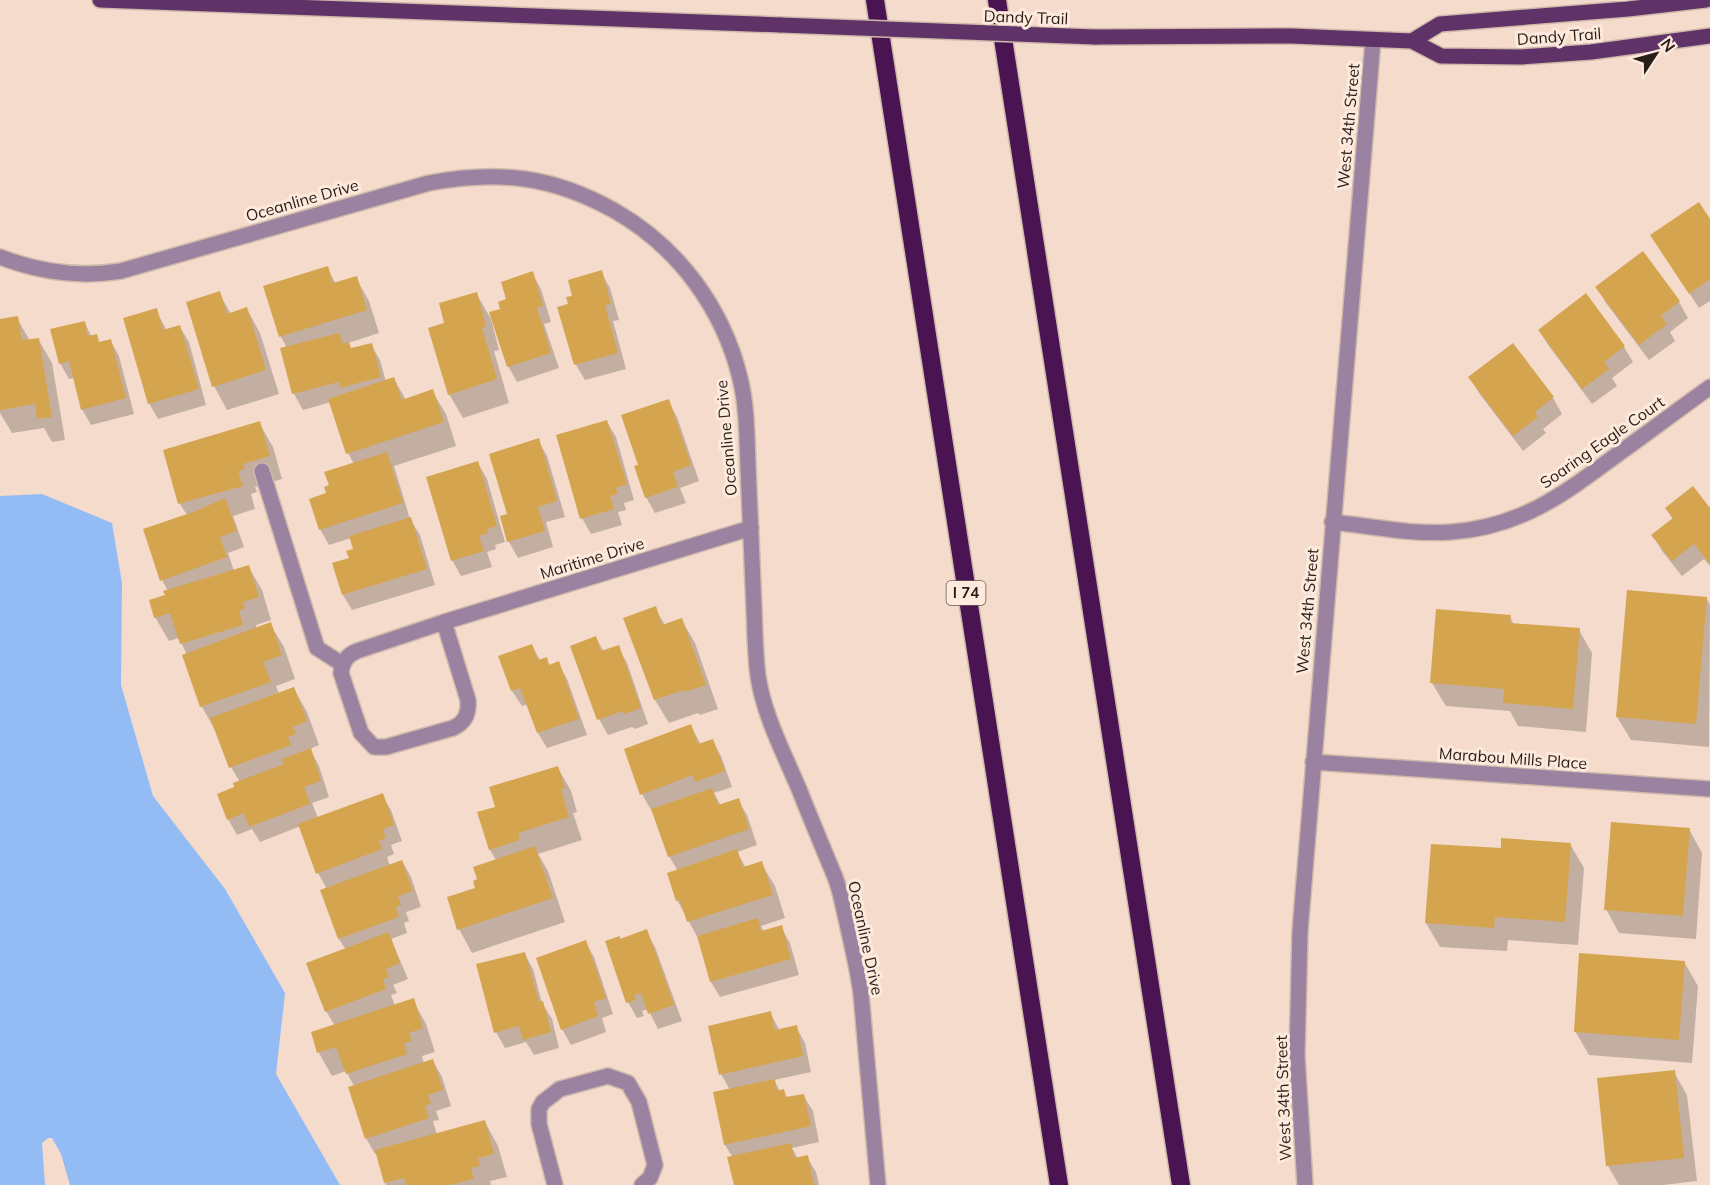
<svg xmlns="http://www.w3.org/2000/svg" width="1710" height="1185" viewBox="0 0 1710 1185" font-family="Mulish,sans-serif">
	<rect width="100%" height="100%" fill="#f4dbcb"/>
	<path fill="#93bcf5" d="M42,494l70,29 10,60 -1,102 32,111 72,93 60,104 -9,81 64,111h-270l-9,-31 -9,-16h-4l-6,5 3,42h-45v-689z"/>
	<path fill="#0003" d="M1710,221v80l-11,7 -47,-72z
		M1643,253l36,49 9,16 -18,14 5,9 -26,19 -43,-57 -9,-16z
		M327,268l9,16 20,-6 13,23 10,32 -31,10 3,7 20,-5 9,15 6,22 8,-3 12,21 26,-9 14,23 10,32 -62,20 16,53 10,16 15,50 -83,25 -9,-15 -9,-31 17,-5 3,-10 -3,-11 -22,7 -9,-16 34,-65 -6,-11 -17,-51 -28,8 -9,-16 -12,-45 5,-1 -6,-11 -16,-50z
		M601,272l9,16 9,32 -6,1 13,48 -41,11 -9,-15 -17,-57 11,-3 4,-8z
		M532,273l9,16 10,33 -7,2 15,44 -42,14 -9,-16 -6,-57z
		M219,293l12,21 16,-5 13,24 19,61 -52,16 -13,-24 -26,-83z
		M476,293l15,26 8,31 -5,1 15,52 -46,15 -14,-24 -3,-70z
		M156,310l11,21 13,-4 9,15 17,63 -48,14 -9,-16z
		M17,318l13,23 8,-2 14,24 13,77 -13,2 -8,-14 -32,5 -12,-20v-93z
		M84,322l8,15 4,-1 4,7 10,-3 9,16 15,58 -43,11 -9,-16 -8,-31 -5,1 -9,-16z
		M1539,330l85,17 9,15 -21,16 5,8 -25,18 -43,-58z
		M1513,345l40,53 9,16 -19,15 3,4 -23,18 -44,-58 -9,-16z
		M668,401l9,16 22,64 -19,7 6,15 -31,10 -9,-16 -6,-32z
		M607,422l9,15 18,63 -10,3 2,7 -8,2 4,13 -31,9 -9,-16z
		M259,423l14,24 9,32 -27,8 2,5 -6,2 4,15 -22,7 11,31 -16,6 6,18 14,-5 14,24 9,30 -15,5 1,4 13,-5 14,23 11,32 -19,7 3,8 15,-5 13,23 12,33 -9,4 9,17 10,31 -17,6 6,15 64,-23 9,15 11,31 -11,4 3,9 -7,3 3,9 12,-5 9,16 10,30 -15,5 3,9 -5,2 3,10 -16,6 17,40 -15,6 4,8 -6,2 4,11 18,-6 13,24 9,28 -13,4 2,8 9,-3 9,16 9,29 -15,5 3,9 -6,1 4,14 48,-13 13,24 9,31 -17,4 1,4h-105l-9,-32 -2,1 -9,-16 -12,-52 -8,-15 -14,5 -13,-23 -7,-20 23,-7 -9,-15 20,-61 -7,-11 -17,-48 5,-2 -9,-16 -17,-47 -41,16 -8,-13 -15,6 -9,-16 12,-37 -9,-15 -16,-37 -13,-23 -18,-51 3,-1 -8,-17 -10,3 -14,-24 12,-21 1,-5 -6,-11 25,-65 -7,-11 -15,-53z
		M538,440l9,16 18,61 -19,5 7,25 -35,11 -9,-16 -7,-25 7,-2z
		M478,463l9,16 18,63 -10,3 1,4 -9,3 5,15 -31,9 -9,-16z
		M1667,509l43,2v55l-6,-7 -22,17 -20,-25 -9,-16 20,-15z
		M1707,599l3,6 -1,142 -78,-7 -14,-23z
		M655,608l10,17 16,-6 14,24 23,66 -18,6 -2,-2 -29,10 -14,-23 -30,-81z
		M1510,617l4,8 65,5 13,23 -6,79 -68,-6 -8,-15 -64,-5 -14,-23z
		M596,638l8,14 14,-5 9,16 21,61 -13,5 -3,-2 -24,8 -9,-16z
		M532,646l8,14 6,-1 4,7 8,-3 9,16 20,56 -40,13 -9,-15 -10,-29 -6,2 -10,-15 -12,-34z
		M691,726l10,19 11,-5 9,16 11,31 -18,6 7,13 17,-6 9,15 10,30 -20,7 9,16 15,-5 14,23 10,32 -24,8 3,6 17,-5 9,16 9,32 -79,22 -9,-15 -12,-42 -22,-40 1,-29 -9,-15 -16,-47 -2,1 -9,-16 -16,-44z
		M558,768l13,23 6,21 -4,1 9,27 -44,14 10,17 17,51 -93,31 -13,-24 18,-40 19,-29 -6,-10 -11,-37 18,-5z
		M1689,829l13,24 -6,86 -77,-6 -13,-24z
		M1570,844l14,24 -6,77 -70,-5 -1,11 -67,-4 -14,-24 6,-78 70,5z
		M646,931l9,16 27,74 -24,8 -10,-20 -6,2 2,5 -7,2 -9,-16 -8,-62z
		M585,942l9,15 19,57 -11,4 4,14 -35,13 -9,-16z
		M524,953l9,16 9,34 10,16 7,29 -25,7 -8,-13 -21,6 -9,-16z
		M1684,962l14,24 -6,77 -103,-8 -14,-24z
		M770,1013l10,18 16,-4 9,16 6,29 -37,8 6,11h3l5,7 15,-3 10,16 6,31 -27,6 6,11 9,-2 9,15 3,13h-84l-2,-27 -8,-13 5,-55 -9,-16z
		M1674,1072l13,23 10,86 -34,4h-44l-11,-19z"/>
	<path fill="#d5a44f" d="M1699,202l11,17v60l-21,15 -39,-59z
		M1643,251l37,50 -19,15 6,8 -28,21 -44,-58z
		M328,266l5,17 24,-7 10,34 -88,27 -16,-51z
		M602,270l9,34 -6,1 13,48 -44,12 -17,-58 11,-3 -2,-7 6,-1 -4,-16z
		M533,271l10,35 -6,2 14,45 -44,14 -18,-55 11,-3 -2,-7 8,-3 -5,-17z
		M220,291l7,23 20,-7 19,63 -54,17 -26,-85z
		M477,292l9,34 -4,2 15,51 -49,16 -20,-67 16,-5 -5,-20z
		M1586,293l39,53 -21,16 5,7 -27,20 -44,-59z
		M157,308l6,22 17,-5 19,64 -51,15 -25,-86z
		M18,316l4,24 17,-2 13,79 -15,2 -2,-15 -35,6v-91z
		M85,321l3,15 9,-2 2,8 12,-3 15,59 -45,12 -12,-49 -10,3 -9,-35z
		M339,333l4,11 6,-2 2,6 21,-5 9,34 -41,11 -1,-6 -47,12 -12,-46z
		M1513,343l41,54 -19,15 3,5 -25,19 -45,-59z
		M394,377l8,23 31,-11 11,33 -98,32 -18,-55z
		M669,399l22,66 -18,7 5,15 -33,11 -11,-32 4,-1 -17,-50z
		M607,420l20,64 -11,4 2,6 -8,2 4,13 -34,10 -24,-84z
		M260,421l10,35 -27,8 2,5 -7,2 5,15 -65,18 -15,-54z
		M539,438l18,63 -19,6 7,24 -38,11 -7,-26 7,-2 -18,-60z
		M387,452l16,51 -84,27 -10,-31 17,-6 -2,-6 5,-2 -5,-13z
		M478,461l19,65 -10,3 1,4 -9,3 5,15 -33,10 -25,-84z
		M1693,486l17,22v56l-16,-20 -22,17 -21,-26 22,-17 -8,-10z
		M225,498l12,33 -17,6 7,20 -67,24 -17,-52 53,-18z
		M411,517l16,52 -85,26 -10,-32 17,-5 -3,-7 7,-2 -4,-13z
		M249,565l10,32 -16,5 2,6 -6,3 4,14 -63,19 -10,-31 -16,5 -5,-18 16,-5 -2,-4z
		M1627,590l80,7 -11,127 -80,-7z
		M656,606l6,19 20,-7 24,67 -21,7 -1,-2 -30,10 -31,-82z
		M1436,609l75,6 -1,8 70,5 -7,81 -70,-6 1,-14 -74,-6z
		M271,622l11,33 -19,7 8,20 -71,25 -18,-52z
		M596,636l5,15 18,-6 22,63 -17,6 -1,-3 -26,9 -27,-74z
		M532,644l6,16 9,-3 2,8 10,-4 20,58 -42,14 -17,-45 -9,3 -13,-35z
		M294,687l13,34 -14,6 3,7 -8,3 3,8 -62,23 -19,-50z
		M691,724l7,20 15,-5 12,32 -30,11 -2,-7 -53,20 -16,-46z
		M311,748l10,33 -17,6 6,17 -61,23 -5,-14 -17,7 -10,-26 17,-7 -1,-4 51,-19 -2,-5z
		M558,766l7,22 -4,1 8,28 -51,16 2,7 -31,10 -12,-38 18,-5 -6,-20z
		M712,788l6,17 21,-7 10,31 -81,28 -17,-48z
		M383,793l11,32 -11,4 3,9 -7,3 3,8 -66,25 -18,-50z
		M1611,822l79,6 -7,88 -79,-6z
		M1501,838l70,5 -6,79 -70,-5 -1,11 -69,-5 6,-79 70,4z
		M535,846l18,52 -96,32 -10,-33 28,-9 -2,-7 4,-2 -4,-12z
		M737,849l6,18 19,-6 11,34 -86,27 -7,-22 -4,1 -9,-28z
		M402,860l11,31 -15,5 3,9 -5,2 3,10 -61,22 -18,-49z
		M758,918l3,13 21,-6 9,34 -81,23 -13,-46z
		M647,929l27,76 -26,9 -7,-21 -7,2 2,5 -10,3 -21,-62 15,-5v3z
		M389,932l11,31 -14,6 3,8 -6,2 3,10 -61,23 -19,-49z
		M586,940l20,58 -12,4 4,14 -37,14 -25,-72z
		M525,952l14,50 4,-1 8,31 -28,8 -4,-14 -25,7 -18,-69z
		M1579,953l106,8 -6,79 -105,-8z
		M414,998l9,30 -14,5 3,8 -8,2 3,11 -61,20 -10,-27 -19,6 -6,-21z
		M771,1011l4,19 22,-5 6,31 -84,19 -11,-49z
		M433,1059l10,31 -15,5 3,9 -6,2 4,12 -64,21 -17,-52z
		M1675,1070l9,88 -78,8 -9,-88z
		M775,1079l2,12 7,-2 2,8 18,-3 7,32 -87,19 -11,-53z
		M485,1120l9,34 -16,4 2,8 -9,2 3,11 -24,6h-44l-2,-7 -20,5 -9,-33z
		M791,1143l3,15 14,-3 6,30h-80l-7,-28z"/>
	<g fill="none" stroke-linecap="round" stroke-linejoin="round">
		<g stroke="#cfb9ab" stroke-width="18">
			<path id="minor" d="M0,257c39,15 79,21 121,14l308,-88c70,-13 124,-7 186,28 63,36 108,97 125,167 7,28 7,60 8,89 2,47 4,94 6,141 1,23 1,46 4,68 6,41 28,81 43,118 11,28 23,56 34,83 6,15 8,30 12,46 5,23 11,47 14,71l17,191
				M262,471l55,177 25,16
				M1332,522c39,4 80,13 119,10 70,-5 113,-38 167,-78 31,-22 61,-45 92,-67
				M444,622l24,78c1,13 -2,22 -15,28l-67,19h-12l-13,-14 -20,-60c1,-11 6,-18 16,-22z
				M444,622l307,-94
				M1313,762l397,27
				M555,1185l-16,-61v-15l4,-7 17,-13 48,-13 20,7 11,19 16,63 -5,13 -8,7
				M1305,1185l-8,-129 3,-125 73,-891"/>
		</g>
		<g stroke="#cfb9ab" stroke-width="18">
			<path id="major" d="M100,0l681,25
				M1095,37l197,-1 120,5 29,15 80,1 70,-5 119,-16
				M1412,41l28,-17 188,-15 78,-9"/>
		</g>
		<g stroke="#cfb9ab" stroke-width="21">
			<path id="highway" d="M875,0l184,1185
				M997,0l184,1185"/>
		</g>
		<use href="#minor" stroke="#9b82a0" stroke-width="15"/>
		<use href="#major" stroke="#5f3368" stroke-width="15"/>
		<use href="#highway" stroke="#4a1453" stroke-width="18"/>
		<g stroke="#cfb9ab" stroke-width="18" stroke-linecap="butt">
			<path id="major-bridge" d="M781,25l314,12"/>
		</g>
		<use href="#major-bridge" stroke="#5f3368" stroke-width="15"/>
	</g>
	<g text-anchor="middle" stroke-width="6" stroke-linejoin="round" paint-order="stroke">
		<rect fill="#fee9dd" stroke="#685b53" stroke-width="1.5" x="946.5" y="581" width="39" height="24" rx="4.5"/>
		<g font-size="15" font-weight="bold" fill="#271e18">
			<text x="966" y="598">I 74</text>
		</g>
		<g font-size="16" fill="#271e18" stroke="#fee9dd">
			<text transform="translate(1026 17) rotate(2)" y="6">Dandy Trail</text>
			<text transform="translate(1559 36) rotate(-4)" y="6">Dandy Trail</text>
			<text transform="translate(1348 126) rotate(-85)" y="6">West 34th Street</text>
			<text transform="translate(302 200) rotate(-16)" y="6">Oceanline Drive</text>
			<text transform="translate(726 438) rotate(-95)" y="6">Oceanline Drive</text>
			<text transform="translate(1602 442) rotate(-35)" y="6">Soaring Eagle Court</text>
			<text transform="translate(592 558) rotate(-17)" y="6">Maritime Drive</text>
			<text transform="translate(1307 611) rotate(-85)" y="6">West 34th Street</text>
			<text transform="translate(1513 758) rotate(4)" y="6">Marabou Mills Place</text>
			<text transform="translate(866 938) rotate(78)" y="6">Oceanline Drive</text>
			<text transform="translate(1283 1098) rotate(-92)" y="6">West 34th Street</text>
		</g>
	</g>
	<g transform="translate(1656 54) rotate(54)" stroke="#fee9dd" stroke-width="4.5" paint-order="stroke">
	<path d="M0-4.5L10 22L0 15L-10 22Z" fill="#271e18"/>
	<text y="-9" font-size="16" font-weight="bold" text-anchor="middle" fill="#271e18">N</text>
	</g>
</svg>
